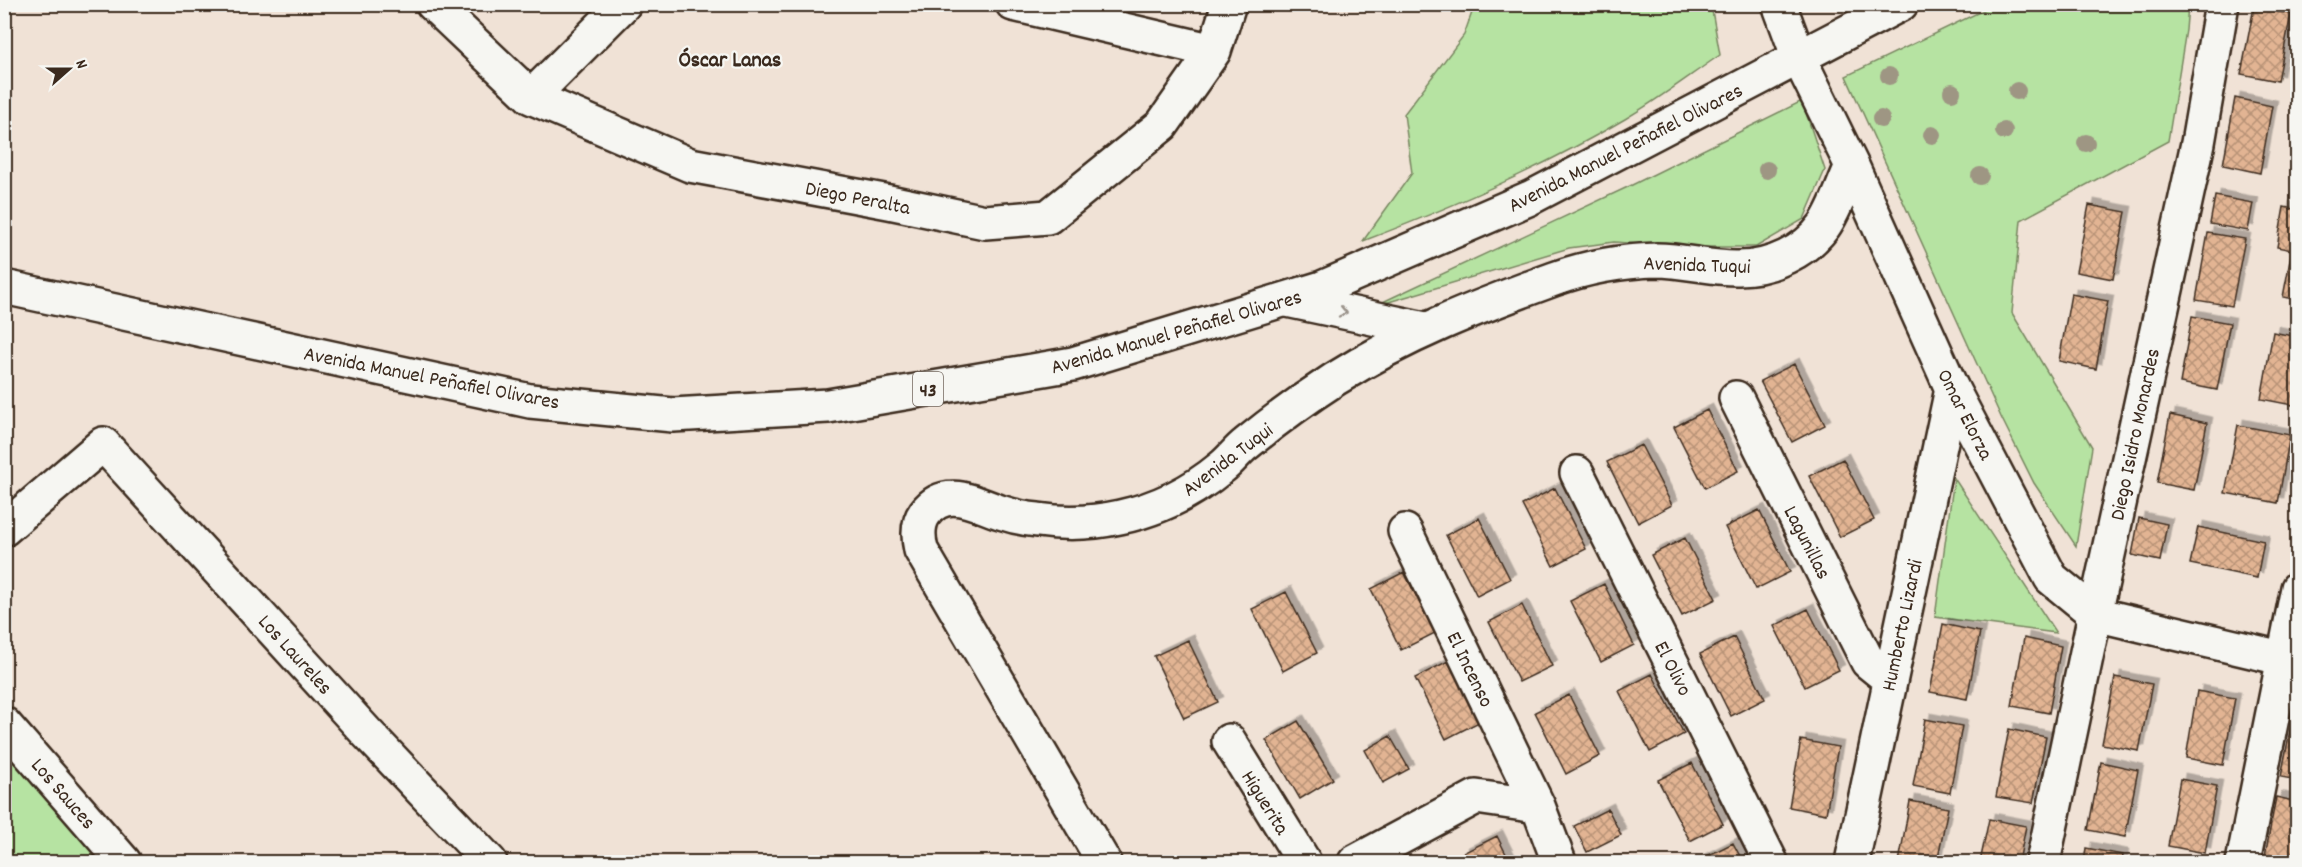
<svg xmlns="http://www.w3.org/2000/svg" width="2302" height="867" viewBox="0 0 2302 867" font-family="Dekko,sans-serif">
	<defs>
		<pattern id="building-cross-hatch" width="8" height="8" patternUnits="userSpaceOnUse" patternTransform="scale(1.5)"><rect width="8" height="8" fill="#e2b493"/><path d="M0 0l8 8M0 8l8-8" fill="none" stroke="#b89377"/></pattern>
		<filter id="shadow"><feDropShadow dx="5.5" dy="-5.5" stdDeviation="0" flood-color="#0004"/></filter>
	</defs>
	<rect width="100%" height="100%" fill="#f0e2d6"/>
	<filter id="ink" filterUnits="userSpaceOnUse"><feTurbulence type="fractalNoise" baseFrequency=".0167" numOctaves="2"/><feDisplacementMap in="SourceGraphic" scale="12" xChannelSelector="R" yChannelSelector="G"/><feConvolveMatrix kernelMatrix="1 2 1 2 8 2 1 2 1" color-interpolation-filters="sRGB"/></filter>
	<g filter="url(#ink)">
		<path fill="#b6e3a2" stroke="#788660" stroke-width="1.5" d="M1475,4l236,1 9,50c-31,21 -62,45 -95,64 -83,49 -172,88 -262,122l49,-68 -8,-59 60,-79z
			M1994,5h194l-2,25 -18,111 -147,79 -9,93 80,134 -16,99 -42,-63 -33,-66 -155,-341z
			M1802,101l23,69 -21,49 -48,28h-75l-67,-5 -45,6 -197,59 260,-122z
			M1954,478l102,155 -121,-16z
			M5,746l98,116h-98z"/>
		<path fill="url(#building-cross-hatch)" stroke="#3b2a1e" stroke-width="1.5" filter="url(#shadow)" d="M2254,7l37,7 -13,67 -37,-7z
			M2235,98l37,8 -12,67 -37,-8z
			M2298,146v32l-6,-1z
			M2215,196l38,7 -5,28 -38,-7z
			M2089,205l37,7 -13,67 -37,-7z
			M2284,207l14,3v90l-15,-3 9,-47 -15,-3z
			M2208,233l37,6 -13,67 -36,-6z
			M2071,294l37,7 -12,68 -37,-8z
			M2192,316l38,7 -13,67 -37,-7z
			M2273,332l25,5v69l-37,-7z
			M1794,364l31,61 -33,17 -32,-61z
			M1707,410l31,61 -33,17 -31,-61z
			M2170,415l37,8 -13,67 -37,-7z
			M2238,425l52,10 -12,68 -53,-10z
			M1641,445l31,60 -34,18 -31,-61z
			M1843,459l31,61 -34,17 -31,-61z
			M1555,488l31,61 -33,17 -31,-61z
			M1759,510l31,62 -34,17 -31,-62z
			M1479,518l31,61 -33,17 -31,-61z
			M2139,518l28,6 -7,37 -28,-6z
			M2198,527l66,14 -7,37 -67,-14z
			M1685,538l31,61 -34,17 -31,-61z
			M1404,572l31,61 -34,17 -30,-61z
			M1604,584l30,61 -33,17 -31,-61z
			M1286,592l31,61 -34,18 -31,-62z
			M1522,605l30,61 -33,16 -30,-60z
			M1808,609l31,61 -34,17 -31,-61z
			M1943,624l37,8 -13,67 -37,-7z
			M1734,637l31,62 -34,17 -31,-62z
			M2024,638l37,8 -12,67 -37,-7z
			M1188,640l30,62 -34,16 -30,-62z
			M1448,661l31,61 -33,17 -31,-61z
			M1652,674l32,60 -34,18 -31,-61z
			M2115,677l37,7 -13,67 -37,-7z
			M2197,691l38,7 -12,67 -37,-7z
			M1569,695l31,61 -34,18 -31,-62z
			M2294,710h4v70l-17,-3z
			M1925,719l37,7 -12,67 -37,-7z
			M1298,721l35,58 -33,20 -34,-59z
			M2009,729l37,8 -13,66 -37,-6z
			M1390,736l19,33 -26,14 -18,-33z
			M1801,740l37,7 -12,67 -37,-7z
			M2101,762l37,8 -13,67 -37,-7z
			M1692,763l31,61 -33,17 -32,-61z
			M2180,779l37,7 -12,67 -37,-7z
			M2276,797l22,5v60h-34z
			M1910,801l38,7 -11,54h-38z
			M1608,809l13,26 -34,17 -13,-26z
			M1989,819l37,7 -7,36h-39z
			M1497,836l13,26h-42l-5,-9z
			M1733,843l10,19h-42l-2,-2z
			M2086,848l37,7 -1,7h-38z"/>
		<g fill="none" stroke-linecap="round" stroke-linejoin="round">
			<g stroke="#3b2a1e" stroke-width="38">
				<path id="street" d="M433,4l98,93 159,68 199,37 96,20 63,-5 114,-92 52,-74 15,-47
					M1013,4l201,47
					M531,97l93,-93
					M1736,398l132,264 21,17
					M1577,473l194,389
					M4,529l99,-85 265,290 122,128
					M1405,531l133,275 21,56
					M4,724l120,138
					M1229,741l75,121
					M1355,862l121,-65 62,9
					M1852,862l100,-473
					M2043,862l52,-248 103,-471 24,-139
					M2243,862l55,-274"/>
			</g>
			<g stroke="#3b2a1e" stroke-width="38">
				<path id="secondary" d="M1779,4l20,54 53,108 100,223 99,189 44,36 203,48
					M1104,862l-183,-312c-3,-13 -4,-26 4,-37 21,-28 50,-9 75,-1 12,4 25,7 38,8 27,4 55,3 82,-3 38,-8 72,-25 102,-50 9,-7 15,-16 24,-23 28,-23 58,-45 89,-65 70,-44 142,-72 219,-100 33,-12 68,-18 103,-19 28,0 54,9 82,8 32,0 66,-16 85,-42 12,-17 19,-41 28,-60"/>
			</g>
			<g stroke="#3b2a1e" stroke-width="38">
				<path id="primary" d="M4,287l526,114 143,14 155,-9 245,-42 249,-76 208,-90 371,-194
					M1287,300l138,29"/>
			</g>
			<use href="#street" stroke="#f6f6f2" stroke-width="33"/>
			<use href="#secondary" stroke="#f6f6f2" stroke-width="33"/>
			<use href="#primary" stroke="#f6f6f2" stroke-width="33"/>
		</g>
		<g fill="#9e9683">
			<circle cx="1889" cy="76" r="9"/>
			<circle cx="2017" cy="91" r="9"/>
			<circle cx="1952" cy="92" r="9"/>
			<circle cx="1881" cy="119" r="9"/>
			<circle cx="2004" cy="131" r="9"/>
			<circle cx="1932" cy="135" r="9"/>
			<circle cx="2086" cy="143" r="9"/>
			<circle cx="1767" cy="170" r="9"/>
			<circle cx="1980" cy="176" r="9"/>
		</g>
		<defs><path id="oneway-chevron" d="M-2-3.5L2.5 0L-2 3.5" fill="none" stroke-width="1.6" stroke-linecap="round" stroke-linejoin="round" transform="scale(1.5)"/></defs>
		<use stroke="#989088" href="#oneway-chevron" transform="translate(1343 312) rotate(12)"/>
	</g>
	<g text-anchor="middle" stroke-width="4.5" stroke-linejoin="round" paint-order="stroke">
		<rect fill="#f6f6f2" stroke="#73675e" stroke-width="1.5" x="913" y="372" width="30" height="34" rx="4.5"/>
		<g font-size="20" font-weight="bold" fill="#3b2a1e">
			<text x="928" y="396">43</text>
		</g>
		<g font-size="21" fill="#3b2a1e" stroke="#f6f6f2">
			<text transform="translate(1625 147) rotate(-27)" y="7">Avenida Manuel Peñafiel Olivares</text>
			<text transform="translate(858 197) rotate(11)" y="7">Diego Peralta</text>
			<text transform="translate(1697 264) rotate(2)" y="7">Avenida Tuqui</text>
			<text transform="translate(1176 331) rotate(-16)" y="7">Avenida Manuel Peñafiel Olivares</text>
			<text transform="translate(432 377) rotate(11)" y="7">Avenida Manuel Peñafiel Olivares</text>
			<text transform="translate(1966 414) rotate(63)" y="7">Omar Elorza</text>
			<text transform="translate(2134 434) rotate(-78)" y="7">Diego Isidro Monardes</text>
			<text transform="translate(1227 459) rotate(-37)" y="7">Avenida Tuqui</text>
			<text transform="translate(1808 542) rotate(63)" y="7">Lagunillas</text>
			<text transform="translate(1901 625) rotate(-78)" y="7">Humberto Lizardi</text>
			<text transform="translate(296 654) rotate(48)" y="7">Los Laureles</text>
			<text transform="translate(1674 668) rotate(63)" y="7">El Olivo</text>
			<text transform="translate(1471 669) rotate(64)" y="7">El Incenso</text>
			<text transform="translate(64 793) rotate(49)" y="7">Los Sauces</text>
			<text transform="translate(1266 802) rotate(58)" y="7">Higuerita</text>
		</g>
		<g font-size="22" font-weight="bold" fill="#3b2a1e" stroke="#f6f6f2">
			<text x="730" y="66">Óscar Lanas</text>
		</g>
	</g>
	<rect width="2302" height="867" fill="none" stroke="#f6f6f2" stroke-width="24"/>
	<rect x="12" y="12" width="2278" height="843" fill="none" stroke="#3b2a1e" stroke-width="2" filter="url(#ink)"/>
	<g transform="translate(69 69) rotate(69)" stroke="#f6f6f2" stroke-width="4.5" paint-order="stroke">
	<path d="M0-4.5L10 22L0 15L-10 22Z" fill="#3b2a1e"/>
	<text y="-9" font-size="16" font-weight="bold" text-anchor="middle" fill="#3b2a1e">N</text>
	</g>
</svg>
